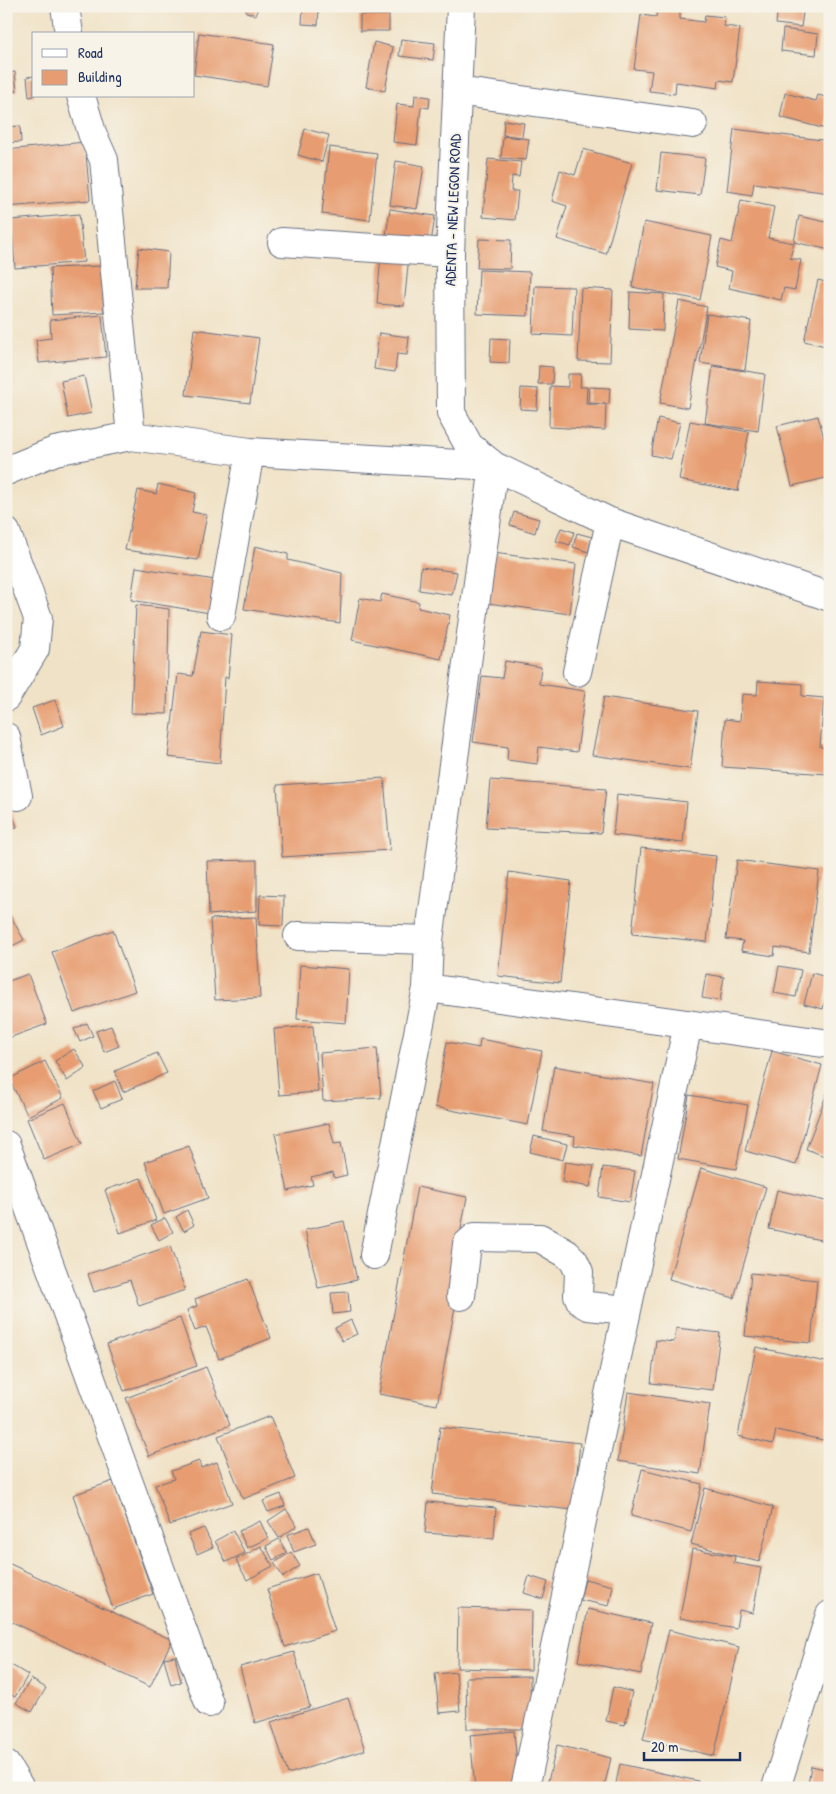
<svg xmlns="http://www.w3.org/2000/svg" width="836" height="1794" viewBox="0 0 836 1794" font-family="'Patrick Hand',sans-serif">
	<rect width="100%" height="100%" fill="#f7f3e8"/>
	<filter id="ink" filterUnits="userSpaceOnUse"><feTurbulence type="fractalNoise" baseFrequency=".02" numOctaves="2"/><feDisplacementMap in="SourceGraphic" scale="10" xChannelSelector="R" yChannelSelector="G"/><feConvolveMatrix kernelMatrix="1 2 1 2 8 2 1 2 1" color-interpolation-filters="sRGB"/></filter>
	<filter id="wash" filterUnits="userSpaceOnUse"><feTurbulence type="fractalNoise" baseFrequency=".0096" numOctaves="4" result="noise"/><feDisplacementMap in="SourceGraphic" scale="20" xChannelSelector="R" yChannelSelector="G"/><feGaussianBlur stdDeviation="1.12" result="paint"/><feColorMatrix in="noise" values="0 0 0 0 0 0 0 0 0 0 0 0 0 0 0 0 0 1.4 0 .05"/><feComposite in="paint" operator="in"/></filter>
	<g filter="url(#wash)">
		<rect width="100%" height="100%" fill="#f0e2c6"/>
		<g id="blocks">
			<path fill="#e79d71" d="M247,6h11l-2,9 -10,-3z
				M303,6l16,1 -1,18 -16,-1z
				M778,6h26l-3,21 -25,-3z
				M657,9l23,3v7l24,3 1,-7 20,2 -1,9 16,2 -7,54 -14,-2 -1,8 -42,-6 -1,12 -26,-3 3,-20 -18,-2 7,-54 15,2z
				M360,15h29v16h-29z
				M783,29l35,5 -2,21 -35,-4z
				M199,33l75,11 -7,42 -73,-11z
				M401,39l34,4 -2,17 -34,-4z
				M374,42l19,5 -8,44 -19,-4z
				M15,72l2,19 -11,1v-19z
				M34,76v20l-5,1 -2,-20z
				M785,93l31,8 2,-6 12,3v14l-4,17 -46,-12z
				M415,95l15,2 -1,11 -8,-1 -4,38 -24,-3 4,-38 17,2z
				M504,120l20,3 -2,14 -19,-2z
				M20,126l1,16 -15,1v-16z
				M305,129l24,6 -7,27 -24,-7z
				M734,129l96,12v52l-76,-10 -2,12 -25,-4z
				M503,136l26,3 -3,21 -25,-2z
				M85,142l5,58 -84,7v-57z
				M329,147l48,6 -7,67 -48,-6z
				M583,149l49,14 -26,91 -49,-15 10,-33 -15,-5 8,-31 15,5z
				M661,153l44,5 -5,37 -43,-5z
				M488,159l33,3 -2,15 -7,-1 -1,15h7l-3,29 -32,-3z
				M396,161l28,5 -7,43 -27,-4z
				M741,200l33,7 -6,31 26,5 -4,15 11,2 -6,30 -11,-2 -3,12 -52,-12 3,-17 -17,-4 6,-27 11,3z
				M390,209l45,7 -4,27 -45,-8z
				M79,214l5,48 -69,6 -4,-48z
				M799,216l31,7v27l-36,-8z
				M644,222l68,14 -12,64 -68,-13z
				M479,239l32,1 -1,29 -33,-1z
				M139,248l30,4 -2,36h-32z
				M381,253l28,3 -5,50 -27,-2z
				M101,266l3,46 -52,3 -2,-47z
				M479,270l51,2 -2,44 -51,-2z
				M818,280l12,3v64l-26,-6z
				M535,286l39,1 -2,49 -39,-2z
				M581,288l32,2 -3,72 -32,-1z
				M630,292l34,2 -1,37 -34,-2z
				M679,301l28,6 -19,101 -28,-5z
				M707,314l44,7 -6,49 -45,-7z
				M102,315l4,42 -67,6 -3,-23 15,-2 -1,-18z
				M194,329l65,9 -9,65 -64,-8z
				M379,333l30,4 -2,18 -10,-1 -2,18 -21,-3z
				M491,338l19,1 -1,24 -19,-1z
				M539,366l14,1 -1,17h-14z
				M713,366l52,8 -7,57 -53,-8z
				M568,374h13l-1,13h7l-1,17h20l-1,26 -56,-3 1,-41 18,1z
				M84,376l8,37 -24,5 -7,-37z
				M589,387l21,1 -1,16 -21,-1z
				M521,388l17,1 -1,21 -17,-1z
				M818,416l12,44v17l-38,9 -15,-60z
				M658,418l22,5 -9,36 -20,-4z
				M690,421l59,11 -11,59 -59,-11z
				M158,484l38,9 -4,19 15,3 -9,45 -73,-10 13,-60 18,4z
				M514,512l25,7 -4,14 -25,-8z
				M561,528l13,4 -4,13 -14,-4z
				M577,533l15,4 -4,15 -15,-5z
				M255,546l33,8v6l54,13 -2,50 -96,-14z
				M494,553l82,11 -6,50 -83,-11z
				M136,567l85,14 -5,33 -85,-14z
				M421,567l36,5 -5,23 -33,-5z
				M382,594l37,8 -1,6 32,7 -9,44 -89,-19 8,-42 20,4z
				M136,605l33,4 -2,105 -36,-1z
				M201,631l31,4 -4,43 -3,-1 -5,86 -52,-6 10,-83 15,2z
				M505,661l36,6 -2,17 46,7 -8,61 -38,-5 -2,17 -30,-4 1,-13 -35,-5 9,-66 20,2z
				M758,681l44,3v12l22,2 -4,49 9,1 -1,26 -106,-7 3,-48 15,2 2,-27 15,1z
				M604,697l94,14 -8,58 -98,-14z
				M55,700l9,26 -23,9 -9,-27z
				M384,778l6,72 -108,7 -5,-72z
				M490,780l116,9 -5,44 -115,-5z
				M617,794l70,8 -4,41 -70,-8z
				M6,798l11,29 -11,4z
				M641,848l75,8 -9,86 -75,-8z
				M257,860v51l-48,4 -2,-54z
				M737,860l82,11 -10,81 -34,-5 -1,9 -33,-5 2,-10 -17,-2z
				M509,872l62,9 -11,102 -62,-7z
				M260,895l24,1 -1,30 -24,-1z
				M6,908l18,32 -18,9z
				M256,917l4,81 -45,2 -5,-81z
				M113,930l22,61 -61,22 -22,-61z
				M300,965l49,4 -3,54 -49,-4z
				M779,966l22,4 -5,27 -22,-4z
				M812,973l18,5 -7,31 -19,-5z
				M28,974l19,50 -41,15v-57z
				M706,974l18,3 -4,24 -18,-3z
				M87,1023l6,13 -13,6 -6,-13z
				M111,1026l8,20 -15,6 -8,-21z
				M313,1026l5,66 -39,3 -5,-66z
				M480,1039l62,12 -14,74 -93,-18 12,-65 32,6z
				M377,1048l4,50 -58,3 -3,-48z
				M74,1049l12,19 -19,13 -12,-20z
				M772,1051l50,14 -26,100 -51,-14z
				M157,1053l10,20 -44,19 -8,-21z
				M45,1061l18,37 -35,18 -19,-37z
				M554,1066l100,18 -13,72 -67,-11 1,-9 -32,-5z
				M115,1081l7,18 -21,9 -8,-17z
				M830,1085v73l-24,-9z
				M689,1095l59,10 -12,64 -58,-10z
				M65,1103l17,41 -38,16 -17,-41z
				M329,1123l5,21 7,-1 6,32 -13,3 -1,-6 -22,5 2,8 -25,6 -13,-57z
				M534,1136l33,8 -4,16 -33,-8z
				M189,1146l19,52 -44,16 -19,-52z
				M565,1162l29,4 -4,21 -28,-5z
				M603,1167l32,4 -5,31 -31,-5z
				M701,1168l65,19 -32,111 -65,-19z
				M141,1178l15,42 -36,13 -15,-43z
				M417,1187l50,10 -16,86 8,2 -22,120 -58,-11z
				M777,1190l53,12v40l-61,-13z
				M187,1210l7,15 -10,6 -8,-14z
				M165,1218l8,14 -14,8 -8,-15z
				M344,1221l13,59 -39,8 -13,-58z
				M170,1246l15,44 -46,16 -9,-26 -36,12 -6,-18z
				M751,1273l66,7 -6,63 -66,-7z
				M248,1279l23,59 -52,21 -13,-32 -11,4 -8,-21 10,-4 -2,-7z
				M348,1292l2,20 -17,2 -2,-21z
				M180,1318l17,48 -73,25 -17,-47z
				M351,1320l6,14 -15,7 -7,-13z
				M676,1328l44,5 -7,57 -62,-7 5,-43 18,2z
				M756,1347l74,16v50l-7,27 -47,-10 -3,14 -35,-8z
				M206,1367l24,58 -81,31 -23,-58z
				M628,1392l82,12 -10,70 -82,-13z
				M270,1416l25,62 -52,21 -25,-63z
				M440,1427l140,16 -7,67 -141,-16z
				M199,1461l2,7 16,-6 15,41 -62,22 -15,-40 19,-6 -3,-8z
				M642,1469l60,15 -11,48 -60,-16z
				M113,1481l40,113 -40,15 -40,-114z
				M705,1488l68,19 -14,55 -68,-18z
				M281,1494l4,12 -17,6 -5,-11z
				M428,1502l68,6 -2,30 -69,-5z
				M286,1509l11,17 -18,12 -11,-17z
				M260,1521l8,17 -21,10 -8,-17z
				M309,1527l7,17 -22,8 -7,-17z
				M204,1528l9,19 -16,7 -9,-20z
				M233,1531l12,22 -19,9 -11,-21z
				M279,1539l8,14 -14,7 -7,-14z
				M261,1546l12,20 -26,14 -11,-20z
				M692,1549l43,7 -1,7 27,5 -8,45 -14,-3 -3,18 -56,-10z
				M291,1552l9,14 -17,11 -9,-14z
				M6,1562l166,78 -22,47 -144,-68z
				M317,1573l18,58 -50,16 -18,-58z
				M529,1576l19,6 -5,17 -19,-6z
				M585,1579l28,7 -4,20 -29,-6z
				M458,1608l74,2 -1,60 -74,-2z
				M588,1609l63,14 -10,51 -63,-13z
				M669,1630l70,17 -25,109 -71,-17z
				M294,1652l16,55 -55,16 -15,-56z
				M175,1656l6,26 -10,3 -7,-27z
				M6,1662l22,13 -13,22 -9,-5z
				M456,1672l4,39 -21,2 -4,-39z
				M530,1676l1,53h-64l-1,-52z
				M31,1679l15,9 -14,24 -16,-9z
				M613,1687l19,5 -7,33 -19,-4z
				M348,1698l17,52 -77,24 -17,-52z
				M514,1731l5,57h-44l-5,-53z
				M557,1745l54,13 -7,30h-45l-12,-3z
				M620,1764l78,17 -1,7h-82z
				M811,1766l19,4 -4,18 -18,-4z"/>
		</g>
	</g>
	<g filter="url(#ink)">
		<use href="#blocks" fill-opacity="0" stroke="#666e82" stroke-width="1"/>
		<g fill="none" stroke-linecap="round" stroke-linejoin="round">
			<g stroke="#666e82" stroke-width="30">
				<path id="minor" d="M65,6l4,28
					M461,6l-11,247 1,160 18,33 25,20 116,56 220,75
					M457,91l236,33
					M81,96l11,37 12,27 27,276
					M282,242l168,11
					M6,471l49,-20 76,-15 119,16 244,14 -65,474 -2,48 -53,267
					M6,532l32,86 -3,31 -29,48
					M221,616l29,-164
					M577,672l33,-150
					M6,737l12,59
					M298,936l131,4
					M427,988l403,56
					M6,1145l203,558
					M461,1296l6,-52 8,-7 65,1 27,16 7,7 5,11 -1,23 3,7 7,4 39,4
					M6,1765l14,23
					M525,1788l163,-764
					M776,1788l54,-173"/>
			</g>
			<use href="#minor" stroke="#fff" stroke-width="28"/>
		</g>
	</g>
	<g text-anchor="middle" stroke-width="4" stroke-linejoin="round" paint-order="stroke">
		<g font-size="15" fill="#1b2f5e" stroke="#f7f3e8">
			<text transform="translate(453 210) rotate(-88)" y="5">ADENTA - NEW LEGON ROAD</text>
		</g>
	</g>
	<rect width="836" height="1794" fill="none" stroke="#f7f3e8" stroke-width="25"/>
	<rect x="32" y="32" width="162" height="65" fill="#f7f3e8" stroke="#9fa5b1"/>
	<rect x="42" y="49" width="25" height="8" fill="#ffffff" stroke="#9fa5b1"/>
	<text x="78" y="58" font-size="15" fill="#1b2f5e">Road</text>
	<rect x="42" y="70" width="25" height="15" fill="#e79d71" stroke="#9fa5b1"/>
	<text x="78" y="82" font-size="15" fill="#1b2f5e">Building</text>
	<path d="M644 1752v8h96v-8" fill="none" stroke="#1b2f5e" stroke-width="2.5"/>
	<text x="651" y="1752" font-size="15" fill="#1b2f5e" stroke="#f7f3e8" stroke-width="4" paint-order="stroke">20 m</text>
</svg>
